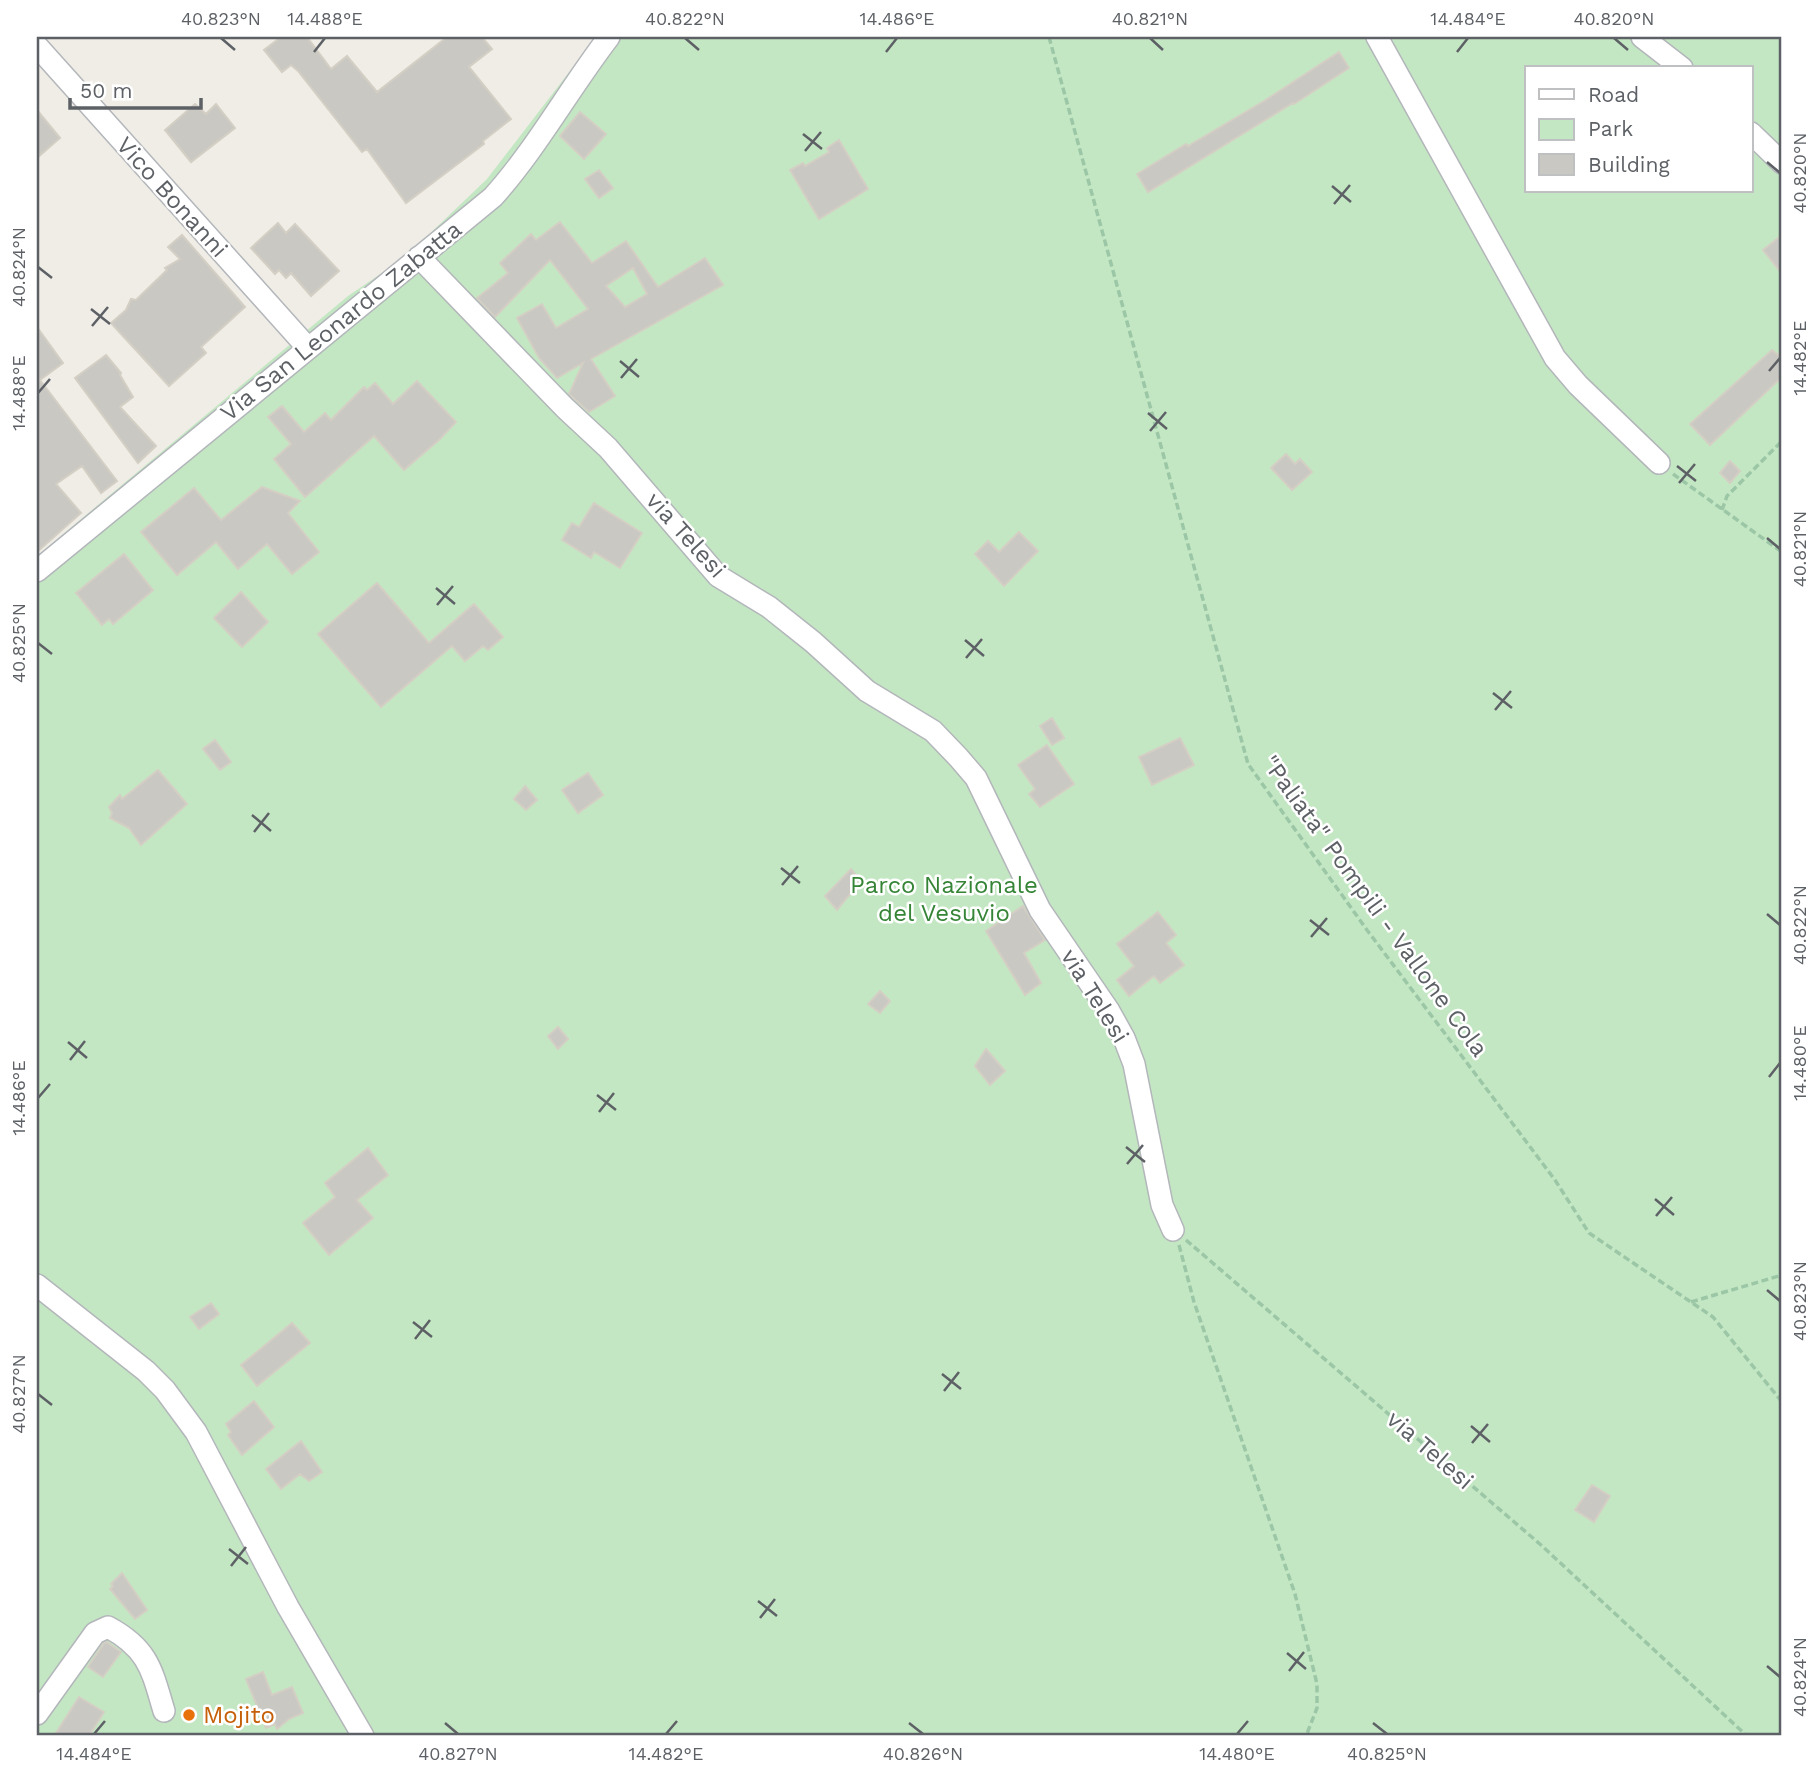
<svg xmlns="http://www.w3.org/2000/svg" width="1819" height="1773" viewBox="0 0 1819 1773" font-family="'Work Sans',sans-serif">
	<rect width="100%" height="100%" fill="#efede6"/>
	<path fill="#c4e7c3" fill-rule="evenodd" d="M596,37h1186v1699h-1745v-1180l311,-260 65,-44 6,-8 68,-65zM1527,68h224v123h-224z"/>
	<path fill="#cac8c3" stroke="#d4cfc4" stroke-width="2" fill-rule="evenodd" d="M281,37h26l24,32 16,-13 30,36 70,-55h35l10,12 -23,18 42,52 -28,22 1,3 -78,59 -39,-54 -5,3 -64,-81 -7,-6 -9,7 -18,-22z
		M1339,52l10,16 -55,36 -1,-1 -145,89 -11,-18 49,-30 2,2 76,-45z
		M195,104l11,10 10,-10 19,24 -44,34 -26,-32z
		M37,110l23,28 -23,20z
		M580,112l26,22 -22,25 -24,-23z
		M839,140l29,49 -49,30 -29,-49 13,-7 2,3 24,-14 -2,-4z
		M599,170l14,18 -14,10 -14,-19z
		M560,222l32,41 34,-22 32,46 47,-29 18,27 -132,74 24,37 -26,16 -20,-18 14,-31 -26,15 -18,-20 -22,-40 25,-14 14,24 32,-19 -38,-49 -55,57 -18,-19 31,-25 -8,-10 31,-29 5,6zM633,268l14,26 -22,13 -19,-21z
		M278,223l8,10 9,-9 44,47 -28,25 -20,-23 -5,5 -7,-8 -4,4 -24,-26z
		M182,235l63,72 -44,40 5,6 -37,33 -58,-63 15,-13 5,-11 5,1 31,-30 -2,-2 15,-9 -12,-12z
		M1782,235v39l-19,-24z
		M37,327l26,36 -23,17 77,101 -16,12 -19,-27 -26,18 25,29 -44,39z
		M1772,350l10,8v19l-72,68 -20,-21z
		M106,355l15,18 -1,2 13,22 -13,10 36,39 -18,17 -63,-85z
		M417,381l39,41 -17,18 -35,30 -30,-34 -69,61 -31,-38 17,-15 -23,-27 14,-11 22,26 21,-19 6,7 33,-33 3,3 8,-7 18,21z
		M1286,454l9,10 5,-5 12,13 -20,18 -21,-22z
		M1730,461l10,10 -10,12 -10,-10z
		M262,487l38,14 -12,12 31,39 -27,22 -25,-30 -29,25 -22,-27 -39,33 -36,-43 53,-44 27,32z
		M594,503l48,30 -22,35 -26,-16 -3,6 -29,-18 10,-17 7,4z
		M1019,532l19,19 -34,35 -29,-32 13,-13 11,11z
		M124,554l29,36 -40,34 -4,-5 -7,6 -26,-32z
		M377,583l52,60 45,-39 29,33 -15,13 -5,-4 -18,15 -13,-15 -71,61 -63,-73z
		M241,592l27,30 -26,25 -28,-29z
		M1052,718l12,20 -12,7 -12,-19z
		M1180,738l14,27 -42,20 -13,-28z
		M215,740l16,22 -11,8 -17,-21z
		M1047,745l27,39 -34,23 -11,-13 6,-5 -17,-24z
		M158,770l29,34 -46,41 -12,-17 -19,-10 2,-5 -3,-6 11,-12 2,4z
		M588,773l15,22 -25,18 -16,-23z
		M525,786l12,14 -11,10 -12,-11z
		M851,869l10,12 -24,29 -12,-14z
		M1023,906l22,34 -21,13 17,30 -16,12 -39,-64z
		M1158,912l18,23 -10,8 18,22 -24,18 -6,-7 -25,20 -12,-16 17,-14 -17,-22z
		M880,991l10,10 -10,12 -12,-9z
		M558,1027l10,12 -10,10 -10,-13z
		M986,1049l19,22 -15,14 -15,-19z
		M368,1148l20,27 -31,25 16,18 -44,37 -26,-32 32,-26 -10,-14z
		M211,1303l8,11 -20,15 -9,-12z
		M292,1323l18,20 -53,43 -16,-21z
		M254,1401l20,26 -32,28 -14,-20 3,-3 -5,-8z
		M301,1441l21,31 -13,9 -9,-7 -19,15 -15,-20z
		M1592,1485l18,11 -16,26 -19,-12z
		M122,1573l25,37 -12,9 -25,-30 3,-3 -2,-2z
		M107,1642l14,10 -18,25 -15,-10 16,-24z
		M263,1672l9,23 20,-8 11,26 -14,6 -12,10 -2,-5 -9,4 -20,-49z
		M79,1697l25,15 -15,24h-35z"/>
	<g fill="none" stroke-linecap="round" stroke-linejoin="round">
		<g stroke="#b3b6ba" stroke-width="24">
			<path id="minor" d="M1377,37l178,321 23,27 81,78
				M1642,37l40,31
				M37,46l271,302
				M1751,133l31,30
				M419,257l146,151 43,40 110,128 51,31 44,35 54,49 66,40 25,26 18,21 64,132 69,101 15,27 10,26 28,141 11,25
				M37,571l456,-374c44,-49 76,-108 116,-160
				M37,1285l109,86 19,19 31,42 92,175 75,129
				M37,1714l58,-81 13,-6c41,22 44,44 56,84"/>
		</g>
		<path stroke="#9cc7a7" stroke-width="3.5" stroke-dasharray="7 3.5" stroke-linecap="butt" d="M1049,37l199,727 119,166 188,250 34,53 124,84 69,85
			M1673,474l109,78
			M1722,510l5,-14 55,-55
			M1186,1240l355,305 206,191
			M1179,1245l15,57 101,292 22,90v24l-11,28
			M1691,1302l91,-27"/>
		<use href="#minor" stroke="#fff" stroke-width="21"/>
	</g>
	<path fill="none" stroke="#5d6166" stroke-width="2.5" d="M221,38l14,12M685,38l14,12M1150,38l13,12M1614,38l14,12M314,52l11,-14M886,52l11,-14M1457,52l11,-14M803,134l19,15M805,151l16,-19M1767,162l13,11M1332,186l19,16M1334,204l16,-19M38,267l14,11M91,309l19,15M92,326l16,-19M620,361l19,16M1769,371l11,-13M621,378l16,-19M38,393l12,-14M1148,413l19,16M1150,431l16,-19M1677,466l19,15M1679,483l16,-19M1767,538l13,11M436,588l19,16M437,605l16,-19M965,640l19,16M38,643l14,11M966,658l16,-19M1493,693l19,15M1495,710l16,-19M252,815l19,16M254,832l15,-19M781,868l19,15M782,885l16,-19M1767,914l13,11M1310,920l19,15M1311,937l16,-19M68,1042l19,16M70,1060l15,-19M1769,1077l11,-14M597,1095l19,15M38,1098l12,-14M599,1112l15,-19M1126,1147l19,15M1127,1164l16,-19M1655,1199l19,16M1656,1216l16,-19M1767,1290l13,11M413,1322l19,15M415,1339l15,-19M942,1374l19,15M944,1391l15,-19M38,1394l14,11M1471,1426l19,16M1472,1443l16,-19M229,1549l19,15M231,1566l15,-19M758,1601l19,15M760,1618l15,-19M1287,1653l19,16M1767,1666l13,11M1289,1671l15,-19M445,1723l13,11M909,1723l14,11M1373,1723l14,11M94,1734l11,-13M666,1734l11,-13M1237,1734l11,-13"/>
	<circle fill="#e8710a" stroke="#fff" stroke-width="2.5" cx="189" cy="1715" r="7"/>
	<g text-anchor="middle" stroke-width="5" stroke-linejoin="round" paint-order="stroke">
		<g font-size="24" fill="#5d6166" stroke="#fff">
			<text transform="translate(172 197) rotate(48)" y="8">Vico Bonanni</text>
			<text transform="translate(341 321) rotate(-39)" y="8">Via San Leonardo Zabatta</text>
			<text transform="translate(686 535) rotate(48)" y="8">via Telesi</text>
			<text transform="translate(1375 906) rotate(54)" y="8">"Paliata" Pompili - Vallone Cola</text>
			<text transform="translate(1095 996) rotate(58)" y="8">via Telesi</text>
			<text transform="translate(1430 1450) rotate(41)" y="8">via Telesi</text>
		</g>
		<g font-size="24" fill="#368537" stroke="#fff">
			<text x="944" y="893">Parco Nazionale<tspan x="944" dy="28">del Vesuvio</tspan></text>
		</g>
		<g font-size="24" fill="#c56008" stroke="#fff" text-anchor="start">
			<text x="203" y="1723">Mojito</text>
		</g>
	</g>
	<rect width="1819" height="1773" fill="none" stroke="#ffffff" stroke-width="77"/>
	<rect x="1525" y="66" width="228" height="126" fill="#ffffff" stroke="#bec0c2" stroke-width="2"/>
	<rect x="1539" y="89" width="35" height="10" fill="#ffffff" stroke="#bec0c2" stroke-width="2"/>
	<text x="1588" y="102" font-size="21" fill="#5d6166">Road</text>
	<rect x="1539" y="119" width="35" height="21" fill="#c4e7c3" stroke="#bec0c2" stroke-width="2"/>
	<text x="1588" y="136" font-size="21" fill="#5d6166">Park</text>
	<rect x="1539" y="154" width="35" height="21" fill="#cac8c3" stroke="#bec0c2" stroke-width="2"/>
	<text x="1588" y="172" font-size="21" fill="#5d6166">Building</text>
	<path d="M70 98v10h131v-10" fill="none" stroke="#5d6166" stroke-width="3.5"/>
	<text x="80" y="98" font-size="21" fill="#5d6166" stroke="#ffffff" stroke-width="5" paint-order="stroke">50 m</text>
	<rect x="38" y="38" width="1742" height="1696" fill="none" stroke="#5d6166" stroke-width="2.5"/>
	<g font-size="18" text-anchor="middle" fill="#5d6166">
		<text x="221" y="25">40.823°N</text>
		<text x="325" y="25">14.488°E</text>
		<text x="685" y="25">40.822°N</text>
		<text x="897" y="25">14.486°E</text>
		<text x="1150" y="25">40.821°N</text>
		<text x="1468" y="25">14.484°E</text>
		<text x="1614" y="25">40.820°N</text>
		<text transform="translate(1800 173) rotate(-90)" y="6">40.820°N</text>
		<text transform="translate(19 267) rotate(-90)" y="6">40.824°N</text>
		<text transform="translate(1800 358) rotate(-90)" y="6">14.482°E</text>
		<text transform="translate(19 393) rotate(-90)" y="6">14.488°E</text>
		<text transform="translate(1800 549) rotate(-90)" y="6">40.821°N</text>
		<text transform="translate(19 643) rotate(-90)" y="6">40.825°N</text>
		<text transform="translate(1800 925) rotate(-90)" y="6">40.822°N</text>
		<text transform="translate(1800 1063) rotate(-90)" y="6">14.480°E</text>
		<text transform="translate(19 1098) rotate(-90)" y="6">14.486°E</text>
		<text transform="translate(1800 1301) rotate(-90)" y="6">40.823°N</text>
		<text transform="translate(19 1394) rotate(-90)" y="6">40.827°N</text>
		<text transform="translate(1800 1677) rotate(-90)" y="6">40.824°N</text>
		<text x="94" y="1760">14.484°E</text>
		<text x="458" y="1760">40.827°N</text>
		<text x="666" y="1760">14.482°E</text>
		<text x="923" y="1760">40.826°N</text>
		<text x="1237" y="1760">14.480°E</text>
		<text x="1387" y="1760">40.825°N</text>
	</g>
</svg>
